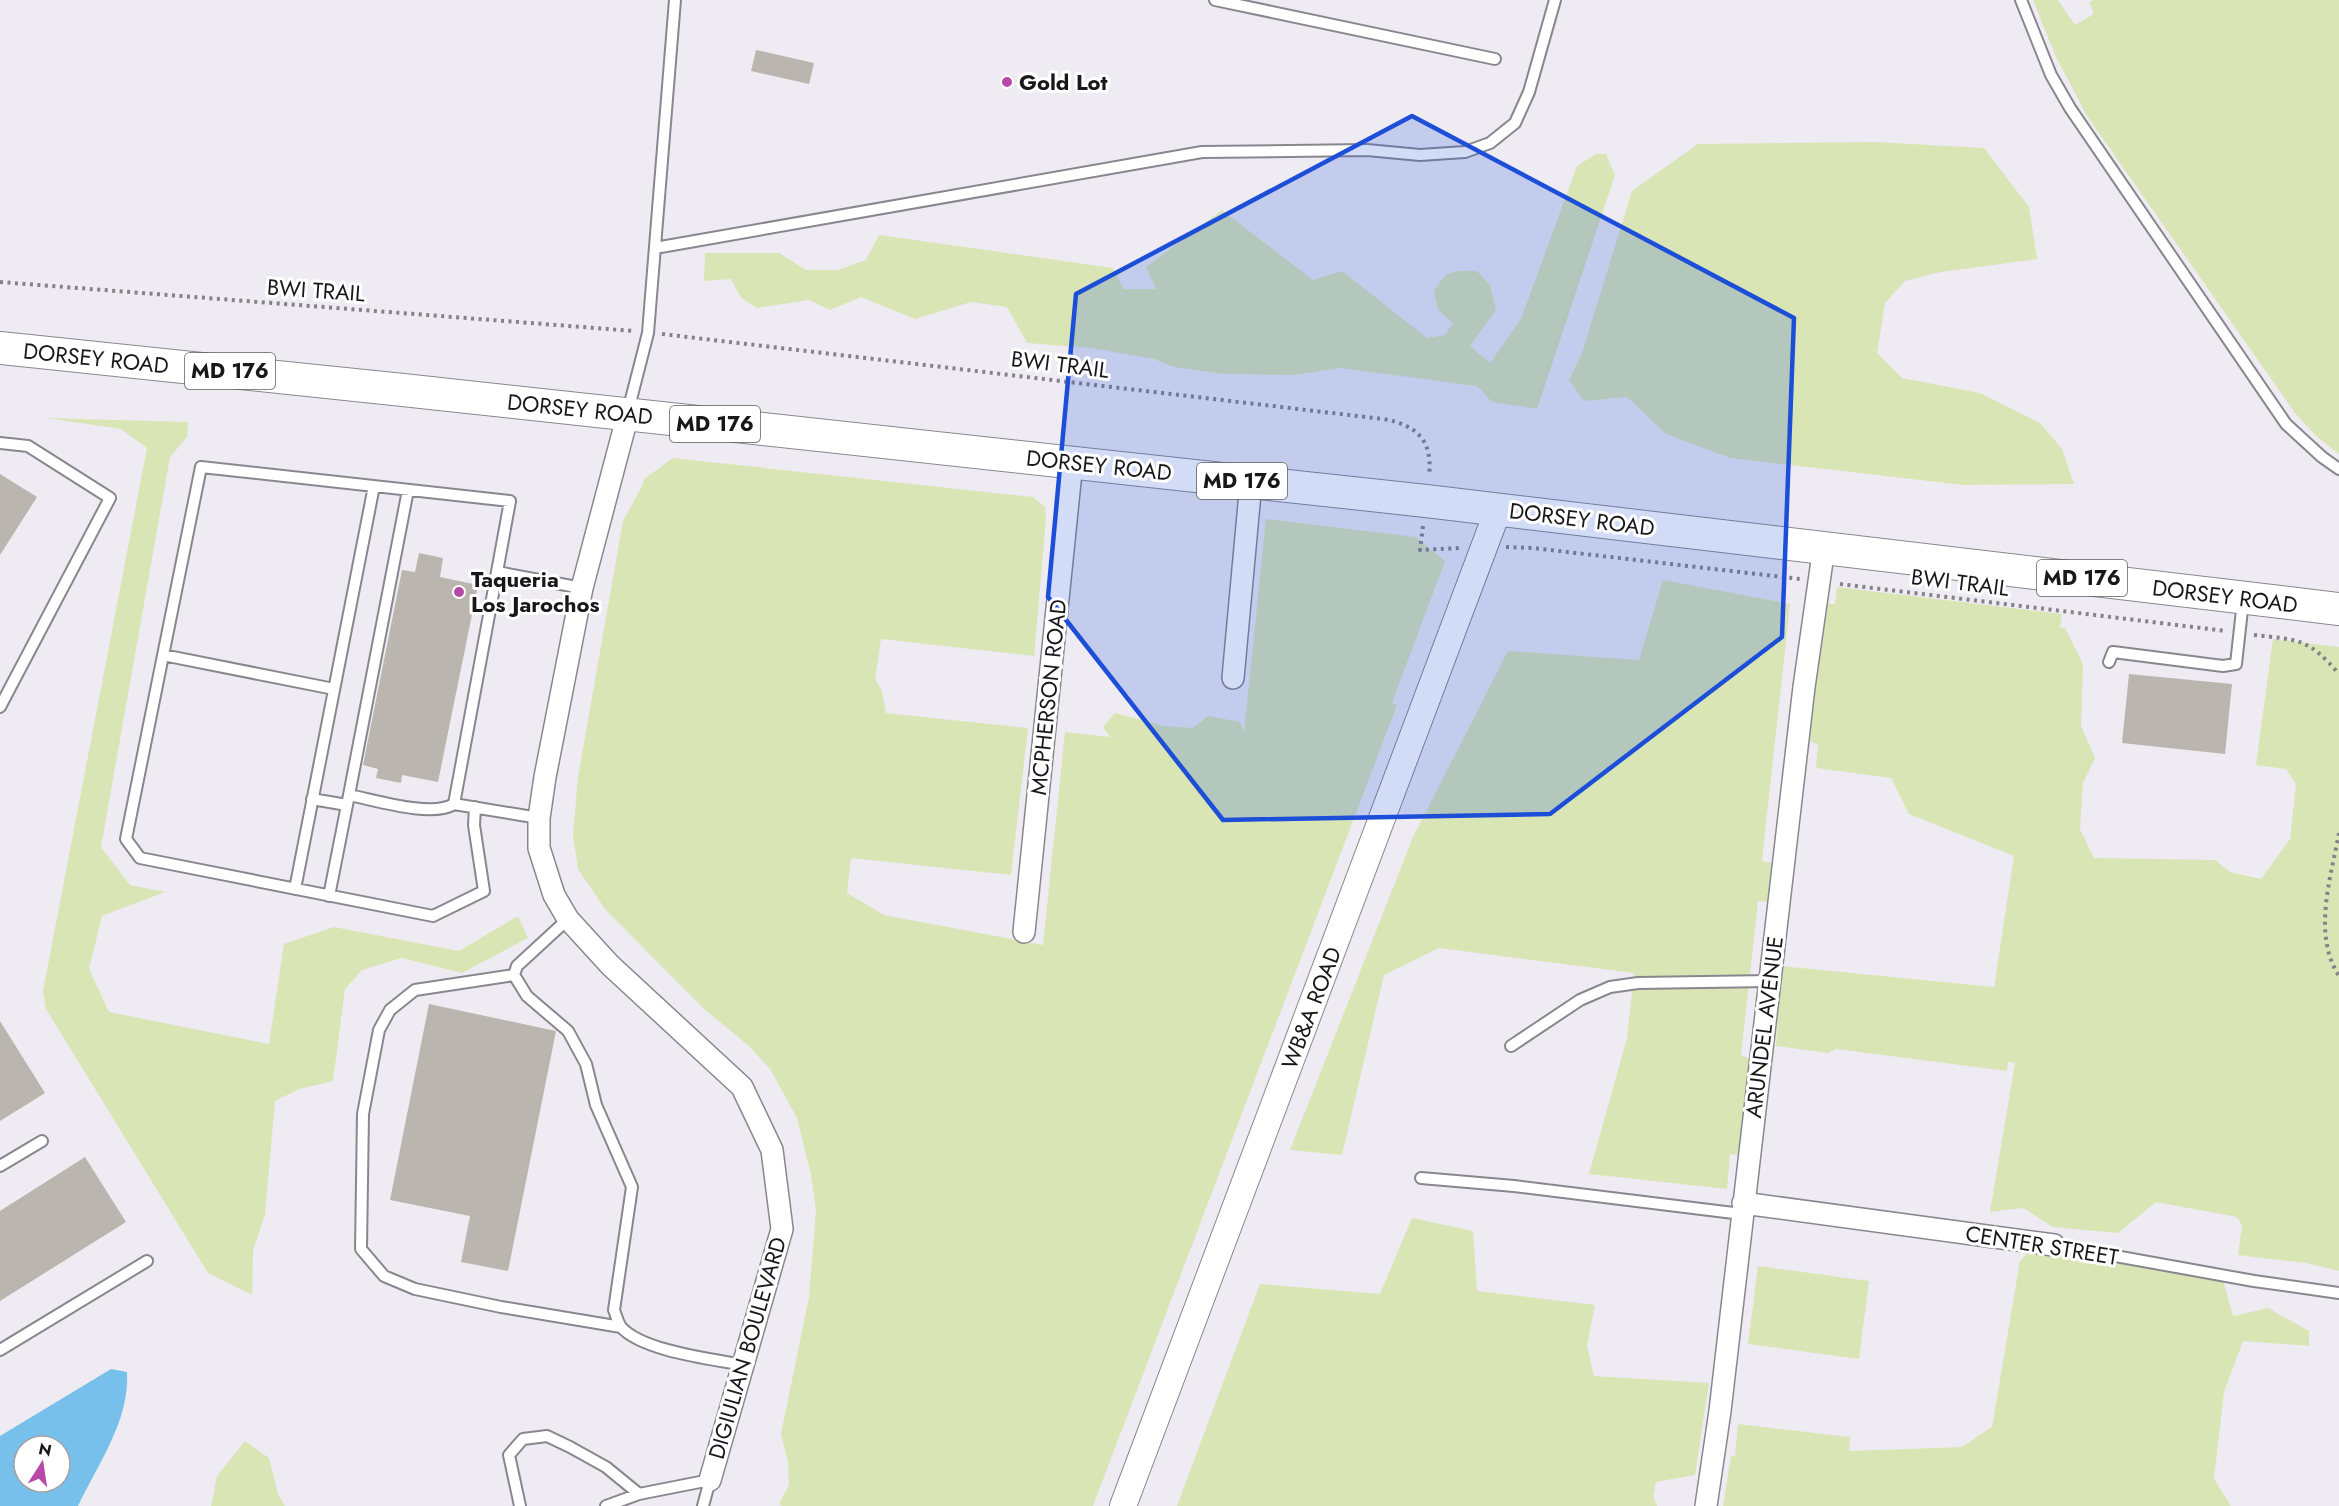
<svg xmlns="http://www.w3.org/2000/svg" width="2339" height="1506" viewBox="0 0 2339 1506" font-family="Jost,sans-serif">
	<rect width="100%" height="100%" fill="#eeebf3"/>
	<path fill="#dae5b6" d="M2033,0h25l17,25 19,-11 -5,-12 5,-2h245v454l-24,-19 -20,-22 -208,-297 -31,-59z
		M1875,142l109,6 45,59 8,52 -96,13 -36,9 -20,22 -8,50 25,25 78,15 60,30 22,26 12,35 -111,1 -233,-27 -64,-24 -39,-37 -43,4 -15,-21 13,-27 50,-162 66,-47z
		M1596,154h10l9,21 -78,234 -45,-7 -15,-16 -138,-18 -44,7 -70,-1 -51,-7 -20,-8 -63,-11 -64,-5 -20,-36 -36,-5 -56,17 -54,-22 -31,13 -21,-10 -52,8 -16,-10 -10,-19 -27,2 1,-28h74l27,17h32l28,-10 13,-25 234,33 11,21h32l-10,-22 76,-57 91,70 29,-9 85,67 18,-3 8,-12 -15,-13 -4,-18c12,-23 18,-21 43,-21l13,14 6,25 -26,36 20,17 31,-44 56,-153z
		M46,418l142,4 -1,15 -17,20 -69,390 29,38 35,7 -63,24 -13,53 20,43 160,32 15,-100 50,-17 125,24 59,-35 10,22 -66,35 -60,-15 -40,12 -17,19 -12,92 -34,8 -24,12 -10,114 -12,36 -1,44 -44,-22 -162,-264 -3,-18 104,-543 -26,-19z
		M673,458l360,39 12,10 1,12 -12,137 -153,-17 -6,40 7,12 4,22 142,15 -17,147 -160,-17 -4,35 37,22 159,30 22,-213 45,5 -7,-10 12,-14 48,13 30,2 15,-12 32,6 4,11 22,-214 150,18 29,24 -53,142 5,2 -304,801h-311l-3,-2 10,-19 -1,-23 -7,-28 28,-137 7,-86 -5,-36 -14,-57 -27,-49 -21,-23 -46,-38 -98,-99 -27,-40 -5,-34 5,-58 45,-256c5,-10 20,-34 21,-42z
		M1663,580l127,24 -28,257 12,2 -5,39 -11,-1 -17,155 10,2 -13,97 -8,-1 -3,35 -138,-15 38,-136 7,-65 -195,-25 -55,27 -42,180 -52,-5 123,-313 95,-186 131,9z
		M1837,587l225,27 -2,13 5,1 18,36 -2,62 14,32 -12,25 -3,46 14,29 121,2 15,12 31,7 29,-40 6,-55 -10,-15 -30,-4 17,-126 66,8v624l-33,-8 -68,-8 4,-30 -5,-8 -81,-15 -38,31 -65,-6 -30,-19 -33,4 25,-149 -7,-1 -1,9 -171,-22 -8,4 -52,-7 5,-80 213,21 20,-131 -105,-42 -18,-36 -75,-10 2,-23 -10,-5 18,-137 9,1z
		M1412,1218l61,13 4,60 118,14 -8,41 7,30 115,7 -14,92 -39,7 -3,14 4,10h-480l83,-222 120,10z
		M2030,1250l193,30 10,36 35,-8 41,23v15l-66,-5 -19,51 -10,87 17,27h-508l8,-50h4l3,-32 112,13 -1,14 113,-4 30,-20 28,-166z
		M1758,1266l111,15 -10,78 -111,-15z
		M245,1441l24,17 9,36 7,12h-74l6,-30z"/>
	<path fill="#76c0eb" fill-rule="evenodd" d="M111,1369l16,3c3,48 -29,92 -49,134h-78v-70zM24,1446h36v36h-36z"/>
	<path fill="#bbb5af" d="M756,50l58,13 -5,21 -58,-13z
		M0,474l37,23 -37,58z
		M419,553l24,5 -3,19 38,8 -40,197 -36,-7 -1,8 -25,-5 2,-9 -15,-4 39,-195 13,2z
		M2129,674l103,10 -7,70 -103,-11z
		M429,1004l127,27 -48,240 -47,-9 9,-46 -80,-16z
		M0,1021l45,72 -45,28z
		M85,1157l41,65 -126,79v-90z"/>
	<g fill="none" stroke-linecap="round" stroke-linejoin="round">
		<g stroke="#89878e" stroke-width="14">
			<path id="service" d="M1215,0l280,59
				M2021,0l30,75 19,33 216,316 36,33 17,12
				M655,248l547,-96 165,-2 53,5 45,-3 25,-9 25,-20 14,-31 26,-92
				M628,411l20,-78 27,-333
				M0,443l28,3 82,52 -110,209
				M163,655l171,34
				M2109,662l4,-10 110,14 13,-2 7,-63
				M349,795l59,-305
				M312,799l35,6
				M475,807l-1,18 10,66 -51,25 -293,-58 -14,-19 75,-372 309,34 -13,71
				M539,818l-85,-14 43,-232 85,16
				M295,889l79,-403
				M329,896l20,-101c26,5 83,23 105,9
				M568,919l-51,47 -3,9 13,21 41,35 18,33 10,41 36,82 -18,123c2,5 4,13 7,17 21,24 91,32 122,38
				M514,975l-99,15 -25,20 -11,20 -16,84 -2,135 23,27 31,13 86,18 120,20
				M1511,1046l69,-46 30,-13 28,-4 132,-2
				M0,1166l42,-25
				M1421,1178l93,8 228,28
				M2054,1245l200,36 85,12
				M0,1350l147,-89
				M520,1506l-11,-51 14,-16 24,-3 23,11 36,20 33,27
				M606,1506l33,-12 71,-14 -7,26"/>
		</g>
		<g stroke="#89878e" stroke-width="24">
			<path id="minor" d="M628,414l-46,174 -37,189 -6,41v30l15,47 14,24 42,46 132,122 30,63 10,79 -72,251
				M1233,678l18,-196
				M1024,932l48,-470
				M1743,1203l311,42
				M1706,1506l14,-95 84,-724 20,-140"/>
		</g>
		<g stroke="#89878e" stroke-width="28">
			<path id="tertiary" d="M1123,1506l375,-996"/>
		</g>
		<g stroke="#89878e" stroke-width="34">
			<path id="primary" d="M0,348l403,42 1023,111 913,108"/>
		</g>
		<path stroke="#848288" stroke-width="4" stroke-dasharray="3 4.5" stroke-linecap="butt" d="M0,282l634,49
			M662,334l721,85c34,6 50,21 46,57
			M1423,526l-3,24 40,-2
			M1506,547l27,1 267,31
			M1840,584l386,47
			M2254,635c45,5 54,3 85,39
			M2339,833c-8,44 -27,101 0,143"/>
		<use href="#service" stroke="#fff" stroke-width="10"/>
		<use href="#minor" stroke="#fff" stroke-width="21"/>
		<use href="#tertiary" stroke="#fff" stroke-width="26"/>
		<use href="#primary" stroke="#fff" stroke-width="32"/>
	</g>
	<path fill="#1d4ed8" fill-opacity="0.2" stroke="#1d4ed8" stroke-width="4.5" stroke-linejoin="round" d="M1412,116l382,202 -12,319 -232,177 -327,6 -175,-223 28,-303z"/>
	<g fill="#b74aa9" stroke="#fff" stroke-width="2">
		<circle cx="1007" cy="82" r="6"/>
		<circle cx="459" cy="592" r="6"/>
	</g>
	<g text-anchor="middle" stroke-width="6" stroke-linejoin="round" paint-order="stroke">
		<g fill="#fff" stroke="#5d5d5f" stroke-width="1.5">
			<rect x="185" y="353" width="90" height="36" rx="4.5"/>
			<rect x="670" y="406" width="90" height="36" rx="4.5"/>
			<rect x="1197" y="463" width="90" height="36" rx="4.5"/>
			<rect x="2037" y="560" width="90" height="36" rx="4.5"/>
		</g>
		<g font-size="21" font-weight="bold" fill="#18171a">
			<text x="230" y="378">MD 176</text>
			<text x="715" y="431">MD 176</text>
			<text x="1242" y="488">MD 176</text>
			<text x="2082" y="585">MD 176</text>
		</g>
		<g font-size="22" font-weight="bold" fill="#18171a" stroke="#fff" text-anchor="start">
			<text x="1019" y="90">Gold Lot</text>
			<text x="471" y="587">Taqueria<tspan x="471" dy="25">Los Jarochos</tspan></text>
		</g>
		<g font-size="22" fill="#18171a" stroke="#fff">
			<text transform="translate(316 290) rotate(4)" y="8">BWI TRAIL</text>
			<text transform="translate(96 358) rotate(6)" y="8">DORSEY ROAD</text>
			<text transform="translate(1060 364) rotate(7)" y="8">BWI TRAIL</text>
			<text transform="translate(580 409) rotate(6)" y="8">DORSEY ROAD</text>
			<text transform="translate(1099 465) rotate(6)" y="8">DORSEY ROAD</text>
			<text transform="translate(1582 519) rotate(7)" y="8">DORSEY ROAD</text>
			<text transform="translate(1960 582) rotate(7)" y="8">BWI TRAIL</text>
			<text transform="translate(2225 596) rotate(7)" y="8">DORSEY ROAD</text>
			<text transform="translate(1048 697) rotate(-84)" y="8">MCPHERSON ROAD</text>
			<text transform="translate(1311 1008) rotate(-69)" y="8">WB&amp;A ROAD</text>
			<text transform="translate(1764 1027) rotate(-83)" y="8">ARUNDEL AVENUE</text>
			<text transform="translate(2042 1245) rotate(9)" y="8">CENTER STREET</text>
			<text transform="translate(747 1348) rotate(-74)" y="8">DIGIULIAN BOULEVARD</text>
		</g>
	</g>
	<g transform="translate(42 1464) rotate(12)"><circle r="28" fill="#ffffff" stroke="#a3a2a3" stroke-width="1.5"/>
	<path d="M0-4.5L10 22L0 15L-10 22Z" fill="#b74aa9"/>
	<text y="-9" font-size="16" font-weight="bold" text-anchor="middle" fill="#18171a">N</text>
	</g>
</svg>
